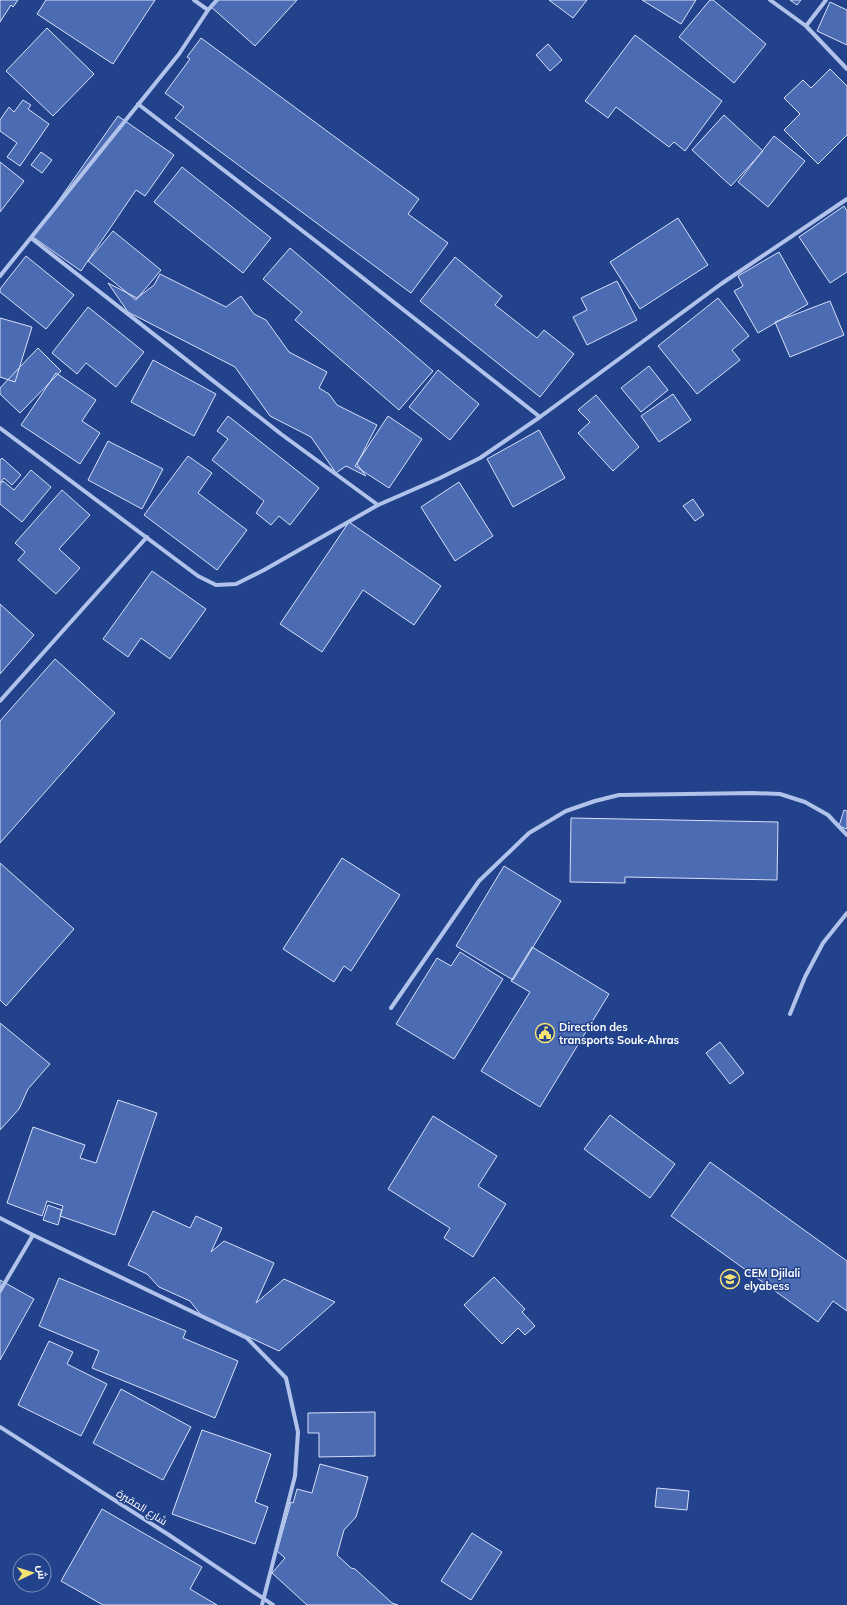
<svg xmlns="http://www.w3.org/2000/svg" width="847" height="1605" viewBox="0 0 847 1605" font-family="Mulish,Cairo,sans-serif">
	<rect width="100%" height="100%" fill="#23428c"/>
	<path fill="#4b6bb3" stroke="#d6e0f8" d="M0,0h18l-5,7 -2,-2 -11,17z
		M46,0h109l-42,64 -76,-50z
		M215,0h82l-42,46 -45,-40z
		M549,0h38l-14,18z
		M642,0h54l-15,24z
		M710,0h3l53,44 -32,39 -55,-46z
		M790,0h11l-4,5z
		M830,2l17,8v35l-30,-14z
		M47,28l47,46 -41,42 -47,-45z
		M635,35l87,66 -37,50 -11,-9 -5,5 -53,-40 -8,11 -23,-17z
		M201,38l218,161 -11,15 40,29 -37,50 -236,-175 9,-11 -19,-14 25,-34 -3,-2z
		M548,44l14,16 -12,11 -14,-16z
		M830,69l17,17v49l-29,29 -34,-34 16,-16 -16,-16 19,-18 8,8z
		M23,100l8,5 -3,4 21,15 -29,42 -13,-9 10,-14 -17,-12v-11l9,-13 5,5z
		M724,115l39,36 -32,35 -39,-36z
		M118,116l56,39 -29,41 -9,-6 -55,81 -48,-34z
		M774,136l31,25 -37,46 -30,-25z
		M41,152l11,8 -10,13 -11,-8z
		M0,162l24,19 -24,31z
		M182,167l89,71 -28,35 -89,-71z
		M844,206l3,5v61l-17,11 -31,-46z
		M678,218l30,47 -68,44 -30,-47z
		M113,231l48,39 -25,30 -48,-39z
		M290,248l143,123 -34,39 -104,-90 7,-8 -39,-33z
		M779,252l29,52 -50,29 -24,-42 9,-5 -5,-10z
		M26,256l48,39 -28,34 -46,-37v-3z
		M455,257l47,39 -7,9 42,33 7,-8 30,24 -34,43 -120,-96z
		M160,274l66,33 15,-11 13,18 12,6 23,32 38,20 -8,16 10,6 8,11 40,20 -20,39 9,12 -20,-10 -10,7 -25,-36 -41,-21 -35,-49 -107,-55 -20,-29 29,15 17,-13z
		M617,281l20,39 -50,25 -14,-28 14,-7 -6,-12z
		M718,298l31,38 -17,14 8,10 -43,34 -39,-48z
		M830,301l14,34 -54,22 -15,-35z
		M88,307l56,45 -28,35 -30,-24 -9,11 -25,-21z
		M0,318l32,9 -17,55 -15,-5z
		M38,348l23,23 -41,42 -20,-19v-6z
		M153,360l63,34 -22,42 -63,-34z
		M649,366l19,24 -27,22 -20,-24z
		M438,370l41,34 -29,36 -41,-33z
		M56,373l40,27 -14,21 18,12 -20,31 -59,-39z
		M673,394l18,26 -32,22 -18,-26z
		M596,395l43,52 -26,24 -35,-38 12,-11 -12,-12z
		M228,416l91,72 -29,37 -11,-9 -8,9 -15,-12 8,-12 -52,-41 16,-21 -11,-8z
		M388,416l34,23 -33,49 -34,-22z
		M539,430l26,48 -52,29 -26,-48z
		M108,441l55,28 -21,40 -54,-29z
		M188,456l24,17 -14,20 49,37 -30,40 -73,-55z
		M2,458l19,17 -9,10 -8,-7 -4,5v-23z
		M31,470l20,17 -29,35 -22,-18v-19l3,-4 11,9z
		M459,482l34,54 -38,25 -34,-54z
		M62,490l28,25 -31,34 21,19 -24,26 -38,-34 7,-8 -10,-9z
		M693,499l11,16 -9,6 -12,-15z
		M349,522l92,64 -27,39 -51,-35 -41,62 -42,-28z
		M152,571l54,38 -36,50 -29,-21 -13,19 -25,-18z
		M0,604l34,31 -34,39z
		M55,659l60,54 -115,130v-122z
		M844,810l3,1v18l-8,-3z
		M571,818l207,4 -1,58 -152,-3v6l-55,-1z
		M342,858l58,37 -49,76 -7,-5 -10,16 -51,-33z
		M0,863l74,66 -68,77 -6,-6z
		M504,866l57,35 -48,79 -57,-34z
		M532,947l77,47 -69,113 -59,-36 49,-79 -19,-11z
		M460,952l43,27 -49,80 -58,-35 41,-66 14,8z
		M0,1023l50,41 -22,25 -9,20 -19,21z
		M720,1042l24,31 -14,11 -24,-31z
		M118,1100l39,13 -42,122 -55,-19 3,-10 -16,-5 -5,15 -35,-13 26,-76 52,18 -5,13 16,5z
		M610,1115l65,49 -25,34 -66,-49z
		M433,1116l64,40 -19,30 28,18 -33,53 -29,-19 6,-10 -62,-39z
		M710,1162l137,99v50l-14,-10 -15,21 -147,-106z
		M48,1205l14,5 -4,15 -15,-5z
		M153,1211l37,17 6,-12 26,12 -11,24 13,-11 50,22 -18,40 28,-24 51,23 -56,49 -78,-36 -11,-14 -31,-14 -12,-13 -19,-9z
		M494,1277l31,32 -3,3 13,14 -10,9 -7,-7 -16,16 -38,-39z
		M59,1278l127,53 -3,7 55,23 -23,57 -123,-50 7,-17 -60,-25z
		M0,1280l34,19 -34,61z
		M49,1341l24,11 -6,12 40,20 -26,52 -63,-31z
		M121,1389l70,38 -28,53 -70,-37z
		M375,1412v44l-56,1v-24h-11v-20z
		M202,1430l69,24 -16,48 13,5 -13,37 -83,-30z
		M320,1464l48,13 -12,40 -12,13 -7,25 14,13 4,1 37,34 6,2h-91l-35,-32 13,-15 -8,-7 14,-49 2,1 4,-14 15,4z
		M657,1488l32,3 -2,19 -32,-3z
		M102,1509l100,58 -12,22 27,16h-114l-42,-24z
		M472,1533l30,19 -31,48 -30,-19z"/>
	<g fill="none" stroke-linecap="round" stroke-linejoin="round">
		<path stroke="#b1c3eb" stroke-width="4" d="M194,0l14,10
			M770,0l36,26 41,43
			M806,26l20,-26
			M138,104l188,145 214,168
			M31,238l250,196 97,71
			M0,276l179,-222 29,-44 9,-10
			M0,428l198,148 18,9 20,-1 28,-14 114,-65 62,-27 40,-20 60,-41 181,-133 126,-85
			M0,701l147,-164
			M391,1008l88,-127 50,-48 37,-22 29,-10 24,-6 134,-2 27,1 25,8 23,13 19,20
			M790,1014l15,-37 18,-34 24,-30
			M0,1218l33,17 214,103 39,40 12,54 -3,44 -33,129
			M0,1291l33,-56
			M0,1427l169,108 104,70"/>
	</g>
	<defs>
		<g id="civic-ring" transform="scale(1)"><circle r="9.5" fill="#23428c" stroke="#f6e374" stroke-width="1.5"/><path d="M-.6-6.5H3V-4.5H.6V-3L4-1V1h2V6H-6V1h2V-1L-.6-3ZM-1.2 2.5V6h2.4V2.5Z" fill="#f6e374"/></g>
		<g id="school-ring" transform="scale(1)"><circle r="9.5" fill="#23428c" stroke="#f6e374" stroke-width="1.5"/><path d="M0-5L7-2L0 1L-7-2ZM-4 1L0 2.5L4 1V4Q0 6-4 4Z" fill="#f6e374"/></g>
	</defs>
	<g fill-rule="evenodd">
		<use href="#civic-ring" x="545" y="1033"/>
		<use href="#school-ring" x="730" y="1279"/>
	</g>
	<g text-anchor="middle" stroke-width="3" stroke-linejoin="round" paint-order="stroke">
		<g font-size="11" font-weight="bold" fill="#fff" stroke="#23428c" text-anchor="start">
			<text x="559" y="1031">Direction des<tspan x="559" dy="13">transports Souk-Ahras</tspan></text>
			<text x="744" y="1277">CEM Djilali<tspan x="744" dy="13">elyabess</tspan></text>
		</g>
		<g font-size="11" fill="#fff" stroke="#23428c">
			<text transform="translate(142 1507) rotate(32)" y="4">شارع المقبرة</text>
		</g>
	</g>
	<g transform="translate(32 1573) rotate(86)"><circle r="19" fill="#23428c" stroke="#7b8eba"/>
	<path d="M0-3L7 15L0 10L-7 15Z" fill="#f6e374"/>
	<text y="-6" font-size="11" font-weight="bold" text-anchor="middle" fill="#ffffff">ش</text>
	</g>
</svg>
